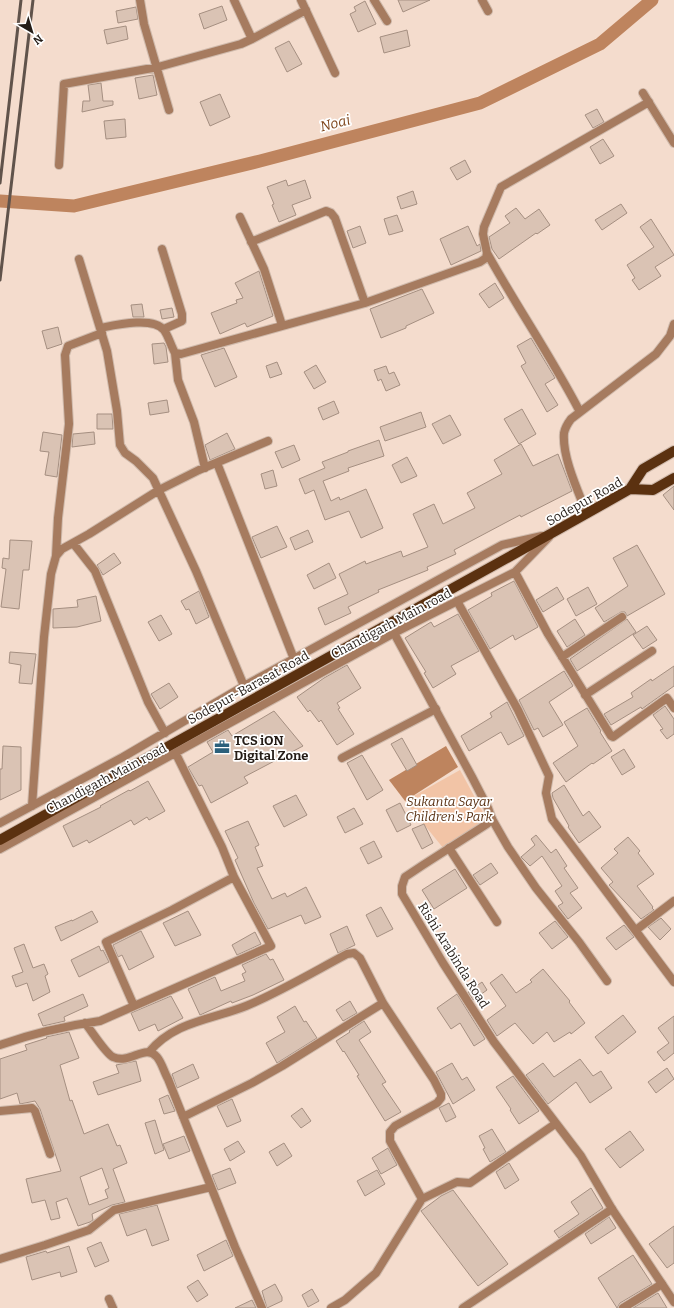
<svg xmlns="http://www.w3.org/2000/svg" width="674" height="1308" viewBox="0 0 674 1308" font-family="Bitter,serif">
	<rect width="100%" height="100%" fill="#f4dccd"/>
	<path fill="#f2c4a6" d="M460,770l26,48 -42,31 -39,-48z"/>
	<path fill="#be845e" d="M446,746l12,21 -53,34 -16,-21z"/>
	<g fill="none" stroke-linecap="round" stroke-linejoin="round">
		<path stroke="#be845e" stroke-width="13" d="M0,201l74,5 186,-45 220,-58 120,-59 52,-44"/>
	</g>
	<path fill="#dac3b4" stroke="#a58f81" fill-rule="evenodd" d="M398,0h32l-27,12z
		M365,1l11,23 -18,8 -8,-18 6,-3 -2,-4z
		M222,6l5,14 -23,9 -5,-15z
		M136,7l2,12 -20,4 -2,-12z
		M126,26l2,13 -21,5 -3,-14z
		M407,30l3,16 -26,7 -4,-16z
		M289,41l13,23 -15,8 -12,-24z
		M153,75l4,20 -18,4 -4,-21z
		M101,83l2,18h10v4l-31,7 1,-11h7l-2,-16z
		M220,94l10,23 -20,9 -10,-24z
		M597,109l7,13 -11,6 -8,-13z
		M125,119l1,18 -20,2 -2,-18z
		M603,139l11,17 -14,8 -10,-17z
		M465,160l6,12 -14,8 -7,-12z
		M286,180l2,6 17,-6 6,18 -19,7 4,10 -17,7 -7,-17 2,-1 -7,-17z
		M413,191l4,13 -16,5 -4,-12z
		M621,204l6,9 -25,17 -7,-10z
		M516,208l9,11 14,-10 11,16 -13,9 -1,-1 -37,26 -7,-10 -3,-12 21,-14 -5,-7z
		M397,215l6,16 -14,4 -5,-16z
		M651,219l23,36 -19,12 6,9 -22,14 -7,-10 3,-2 -8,-13 27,-18 -14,-20z
		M360,226l6,17 -13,5 -6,-17z
		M468,226l9,20 3,-2 1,7 -30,14 -11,-26z
		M259,271l14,45 -26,11 -2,-4 -25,11 -9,-21 26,-10 -1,-3 7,-2 -8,-15z
		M495,283l9,15 -15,10 -10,-14z
		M422,289l12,24 -28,13v2l-25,10 -11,-29z
		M142,304l2,13h-11l-2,-12z
		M172,308l2,9 -12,2 -2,-9z
		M58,327l4,17 -15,5 -5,-18z
		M531,338l24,40 -10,6 13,21 -11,7 -26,-46 5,-3 -9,-17z
		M164,343l2,4 2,15 -14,2 -2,-20z
		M224,348l13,29 -22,10 -14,-32z
		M277,362l5,12 -12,4 -4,-12z
		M316,365l10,17 -12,7 -10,-17z
		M386,366l3,8 5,-2 6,13 -14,6 -5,-12 -3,2 -4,-11z
		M167,400l2,12 -19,3 -2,-12z
		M334,401l5,12 -16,7 -5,-12z
		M522,409l14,25 -17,10 -15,-25z
		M421,412l5,15 -41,14 -5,-14z
		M97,414h15l1,15h-16z
		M450,415l11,20 -18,9 -11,-20z
		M43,432l19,3 -5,42 -12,-2 4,-23 -9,-1z
		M94,432l1,12 -23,3 1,-13z
		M227,433l8,16 -25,11 -5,-15z
		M379,440l5,16 -36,12 1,3 -26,10 8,20 8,-4 1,3 26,-11 17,39 -22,10 -12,-27 -24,9 -11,-30 -9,4 -6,-15 26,-11 -3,-6 26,-10v-1z
		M521,444l12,22 25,-12 14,37 -51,26 -1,-2 -66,35 2,4 -29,13 1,3 -50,20 1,2 -31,15 3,6 -26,12 -7,-17 30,-14 -9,-20 26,-13 1,3 35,-13 2,6 25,-10 -15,-33 21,-10 9,20 32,-16 -8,-15 35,-19 -8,-14z
		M294,445l6,15 -18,8 -7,-16z
		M407,457l10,19 -16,7 -9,-18z
		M273,470l4,16 -12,3 -4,-15z
		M674,486v24l-11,-15z
		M277,526l10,21 -26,11 -9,-21z
		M308,530l5,12 -18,8 -5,-12z
		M10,540l22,1 -3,29h-6l-4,39 -18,-2 5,-38 -4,-1 1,-10 6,1z
		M637,545l28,49 -38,22 -2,-4h-4l-17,10 -9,-14 33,-22 -15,-28z
		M114,553l7,10 -18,12 -6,-10z
		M329,563l7,15 -22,11 -7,-14z
		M514,581l24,46 -23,13 -2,-5 -23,14 -22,-39 24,-14 -1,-3z
		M557,587l7,12 -21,13 -7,-12z
		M588,587l9,17 -21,12 -9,-17z
		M199,591l10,26 -13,7 -7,-15 -3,1 -5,-9z
		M96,596l5,25 -24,6 -24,1v-19l25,-2 -1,-7z
		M458,614l21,37 -28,15 5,8 -23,14 -9,-15 2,-1 -21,-34 26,-16 3,5z
		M161,615l11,19 -13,7 -11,-19z
		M575,619l10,16 -18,12 -10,-16z
		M627,619l9,13 -59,39 -7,-12z
		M647,626l10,14 -14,9 -10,-14z
		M10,652l26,2 -4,30 -13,-1 2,-18 -12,-2z
		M347,665l14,23 -24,15 3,5 -2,1 16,25 -17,11 -16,-25 -2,2 -9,-12 -2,2 -11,-15 27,-19z
		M674,666v20l-28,20 -4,3 -1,-2 -30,18 -7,-11 29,-17 -2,-4 20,-14 1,2z
		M564,671l9,15 -24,16 14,23 -20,12 -5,-9 -4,2 -15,-30z
		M169,683l9,14 -18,12 -9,-15z
		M507,702l17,34 -16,9 -7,-13 -32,19 -8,-15 31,-19 -2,-4z
		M665,706l9,13v15l-7,5 -7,-9 3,-1 -10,-14z
		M587,708l14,23 -1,1 12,19 -19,13 -1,-1 -26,19 -13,-19 25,-17 -14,-24z
		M274,711l29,35 -59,31 4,6 -37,20 -9,-18 -3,1 -11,-19 25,-15 -6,-10 21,-12 4,6z
		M402,738l15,27 -10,6 -16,-27z
		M3,746l18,1v43l-21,10v-31h2z
		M624,749l11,18 -13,8 -11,-18z
		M362,755l21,35 -16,10 -20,-37z
		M148,781l17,30 -16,9 -2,-3 -13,8 -3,-5 -42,23 -2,-3 -14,7 -10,-21 38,-19 -1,-1 29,-16 1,1z
		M564,785l19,31 6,-5 12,16 -22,16 -11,-16 1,-1 -16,-28 -1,-5z
		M296,795l11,20 -23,12 -11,-21z
		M400,803l11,22 -14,7 -11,-22z
		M354,808l9,16 -18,9 -8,-16z
		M248,821l11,24 -4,2 8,19 -6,2 15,31 13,-6 2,4 19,-10 15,30 -16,7 -4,-9 -33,14 -14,-26 -19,-43 3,-2 -13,-27z
		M424,824l9,19 -11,6 -10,-20z
		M536,835l15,18 5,-4 11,17 -3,2 14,20 -8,5 12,15 -14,11 -10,-13 5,-3 -8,-12 7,-5 -20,-30 -12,10 -9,-9 14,-12 -4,-6z
		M628,837l12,14 -2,2 16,21 -17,12 16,21 -1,1 2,2 -13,9 -32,-34 4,-3 -12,-14 17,-15 -4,-4z
		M374,841l8,16 -14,7 -8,-16z
		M491,863l7,10 -18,12 -7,-10z
		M455,869l12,19 -33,21 -12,-19z
		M381,907l12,22 -16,8 -11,-22z
		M92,911l6,11 -37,19 -6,-14 17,-7v1z
		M188,911l13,24 -26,11 -12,-23z
		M661,918l10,11 -11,11 -12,-13z
		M555,921l13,16 -16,12 -13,-16z
		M624,925l10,12 -18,13 -10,-12z
		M347,926l8,19 -17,8 -8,-19z
		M141,931l13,26 -25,13 -7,-15 -4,2 -5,-12z
		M255,932l6,12 -24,11 -5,-10z
		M24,944l9,24 11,-4 4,10 -3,2 5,16 -17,9 -6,-18 -11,4 -4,-11 11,-4 -9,-24z
		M99,946l2,5 2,-1 6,12 -30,15 -8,-17z
		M266,954l4,6 3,-1 11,21 -31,15 -21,8 -1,-2 -31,14 -12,-26 27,-12 6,14 24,-10 -3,-7 4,-2 -4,-7z
		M543,969l27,32 -1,1 16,21 -14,11 -1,-2 -16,10 -7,-10 -14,12 -18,-21 -18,13 -10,-16 19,-14 -16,-23 12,-9 14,19 16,-11 -2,-2z
		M482,982l5,8 -14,10 -5,-8z
		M83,994l5,12 -24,11 1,4 -22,5 -5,-12z
		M457,994l28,45 -11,7 -14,-23 -9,6 -14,-21z
		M171,996l12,22 -25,13 -3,-7 -16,7 -8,-18z
		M350,1001l7,12 -14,8 -7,-11z
		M295,1006l9,16 2,-1 11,17 -40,25 -11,-20 19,-11 -8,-15z
		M623,1015l13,17 -28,22 -13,-17z
		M674,1016v37l-10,8 -7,-9 12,-9 -11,-15z
		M364,1021l7,11 -12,8 27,42 -4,2 19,28 -16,9 -28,-45 2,-1 -15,-24 -1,1 -7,-11 14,-9 -1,-1z
		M69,1032l10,26 -19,7 10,36 2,-1 12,34 24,-10 9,22 3,-1 7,18 -14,6 12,33 -13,3 -20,9 1,6 -3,2 -12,4 -11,-28 -11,4 4,16 -9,2 -6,-20 -13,3 -6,-24 35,-8 -21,-62 -5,-8 -15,3 -3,-11 -17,6v-40l27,-9 -2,-5 22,-7 -1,-1zM102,1168l7,20 -4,2 3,8 -19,7 -9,-28z
		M580,1059l13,17 8,-5 11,17 -22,15 -14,-21 -28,22 -22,-29 17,-12 11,14z
		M136,1061l5,20 -43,14 -5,-13 26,-9 -3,-8z
		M452,1063l10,17 5,-3 8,13 -22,14 -17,-32z
		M193,1064l6,14 -22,10 -5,-14z
		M667,1068l7,11 -18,14 -8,-11z
		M513,1076l26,35 -20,13 -9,-14 1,-1 -15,-22z
		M168,1095l7,16 -11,3 -5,-15z
		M232,1099l9,22 -14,6 -10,-21z
		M449,1103l7,14 -10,5 -7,-14z
		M302,1108l9,13 -10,7 -10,-12z
		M155,1120l9,30 -9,4 -10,-31z
		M492,1129l14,23 -16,10 -7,-13 2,-1 -6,-12z
		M630,1131l14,19 -24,18 -15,-19z
		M184,1136l6,15 -21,8 -6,-15z
		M238,1141l7,11 -15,9 -6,-12z
		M284,1143l8,13 -15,10 -8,-14z
		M388,1148l9,17 -16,9 -9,-16z
		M509,1163l10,17 -14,9 -9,-17z
		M230,1168l6,15 -18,7 -6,-15z
		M377,1170l8,14 -20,12 -8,-15z
		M591,1188l12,20 -44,30 -5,-7 25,-17 -8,-12z
		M453,1190l55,74 -30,22 -57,-75 20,-15z
		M157,1205l12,35 -17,6 -6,-17 -19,7 -8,-22z
		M609,1217l7,11 -25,16 -6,-10z
		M674,1226v37l-7,5 -18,-24z
		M226,1240l7,16 -29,15 -7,-16z
		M101,1242l8,19 -14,6 -8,-19z
		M69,1246l8,26 -16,5 -1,-5 -28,8 -6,-23 20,-6 1,2z
		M633,1255l19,29 -32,19 -3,5 -19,-30z
		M198,1280l10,15 -11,7 -10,-15z
		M275,1284l7,13v4l-15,7 -5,-17z
		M312,1289l7,12 -11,6 -6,-12z
		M658,1293l9,15h-34z
		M252,1300l4,8h-21z"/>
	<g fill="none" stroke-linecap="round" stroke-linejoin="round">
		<g stroke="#cfbaac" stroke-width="10">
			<path id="minor" d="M140,0l4,24 25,86
				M301,0l34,73
				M374,0l13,21
				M482,0l6,11
				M252,39l54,-29
				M643,93l31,50
				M59,165l5,-81 94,-17 83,-23 11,-5 -18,-39
				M240,217l24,52 18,56
				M251,242l75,-31 5,2 4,5 30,85
				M162,249l20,65v7l-18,8
				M487,253c30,54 65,105 93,159
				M79,259l28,92 10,60 3,34 5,8 11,8 17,17 43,93 48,115
				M100,328c15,-3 53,-12 64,2 4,5 7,16 11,23l6,1 184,-51 115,-41 6,-4 1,-5 -4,-19 1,-7 17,-40 148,-85
				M175,353l3,27 16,42 11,46
				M217,463l77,196
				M587,514c-9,-23 -25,-57 -23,-81 1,-5 4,-10 7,-14l85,-65 14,-18 4,-12
				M73,543l22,28 53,131 17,31
				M56,556l2,-38 11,-94 -4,-69 3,-9 34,-13
				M515,572l33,62 63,102 2,1 54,-39 7,10
				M562,657l60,-40
				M585,695l67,-44
				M342,758l94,-49
				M32,806l12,-169 7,-63 5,-18 6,-7 27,-15 70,-44 40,-20 69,-29
				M492,819l16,28 28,41 43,54 28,39
				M0,823l123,-66 121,-71 258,-141 40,-9
				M449,848l48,74
				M0,849l394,-216 121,-61 34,-35
				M636,930l38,-29
				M134,1006l-28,-64 66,-32 62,-33 -12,-30 -46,-93
				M85,1023c6,7 21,31 28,34 17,8 32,-14 44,0 5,6 7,15 11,22l67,168 27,61
				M0,1045c34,-12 64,-19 100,-24l171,-75 -37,-69
				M149,1052c26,-31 62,-32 97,-46 34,-14 69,-35 101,-52l7,-1 6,5 23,45 51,77 7,14v4l-4,5 -42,23 -5,6v9l32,58
				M0,1111l32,-3 3,3 15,43
				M183,1117l69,-34 30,-17 101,-63
				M0,1259l45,-14 44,-15 25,-20 97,-23
				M109,1299l4,9
				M331,1308l14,-8 31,-27 46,-74 35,-17 13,1 85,-59
				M463,1308l149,-99
				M623,1308l39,-24"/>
		</g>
		<g stroke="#cfbaac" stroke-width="10">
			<path id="tertiary" d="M457,601l61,109 31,66 -3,17 6,26 122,163
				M394,633l78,144 16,31 4,11 -5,5 -64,41 -18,12 -3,9v8l41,69 51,79 87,114 31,53 62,93"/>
		</g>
		<g stroke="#cfbaac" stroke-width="12">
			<path id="primary" d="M630,489l13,-20 31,-18
				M0,840l552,-307 78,-44 23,1 21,-12"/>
		</g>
		<use href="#minor" stroke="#a67b5f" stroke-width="8"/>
		<use href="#tertiary" stroke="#a67b5f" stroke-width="8"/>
		<use href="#primary" stroke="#5b3110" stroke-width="10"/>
		<path stroke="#60534b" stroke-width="3" d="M0,183l21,-183
			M0,280l33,-280"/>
	</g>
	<defs>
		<g id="office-bare" transform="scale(1.2)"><path d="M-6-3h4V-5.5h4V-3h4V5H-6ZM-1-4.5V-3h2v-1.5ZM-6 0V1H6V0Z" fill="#2b607b" stroke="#fff" stroke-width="2.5" paint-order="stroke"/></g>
	</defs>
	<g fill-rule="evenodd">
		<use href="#office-bare" x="222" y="747"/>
	</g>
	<g text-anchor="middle" stroke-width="3.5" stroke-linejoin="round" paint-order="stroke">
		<g font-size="13" fill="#251d17" stroke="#fff">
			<text transform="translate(584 501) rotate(-29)" y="5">Sodepur Road</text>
			<text transform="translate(391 623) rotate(-28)" y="5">Chandigarh Main road</text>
			<text transform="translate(248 687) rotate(-29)" y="5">Sodepur-Barasat Road</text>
			<text transform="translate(106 778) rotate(-28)" y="5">Chandigarh Main road</text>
			<text transform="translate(454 955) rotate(58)" y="5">Rishi Arabinda Road</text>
		</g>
		<g font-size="13" font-weight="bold" fill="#251d17" stroke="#fff" text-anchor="start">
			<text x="234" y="745">TCS iON<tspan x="234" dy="15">Digital Zone</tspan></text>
		</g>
		<g font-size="13" font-style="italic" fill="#5b3315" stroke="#fff">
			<text x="449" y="806">Sukanta Sayar<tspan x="449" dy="15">Children's Park</tspan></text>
		</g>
		<g font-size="14" font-style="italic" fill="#7f461c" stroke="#fff">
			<text transform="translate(335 123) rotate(-14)" y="5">Noai</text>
		</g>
	</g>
	<g transform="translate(32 32) rotate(142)" stroke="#ffffff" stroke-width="3" paint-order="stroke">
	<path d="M0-3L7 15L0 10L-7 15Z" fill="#251d17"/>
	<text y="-6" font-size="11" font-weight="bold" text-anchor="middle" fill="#251d17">N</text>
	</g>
</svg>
